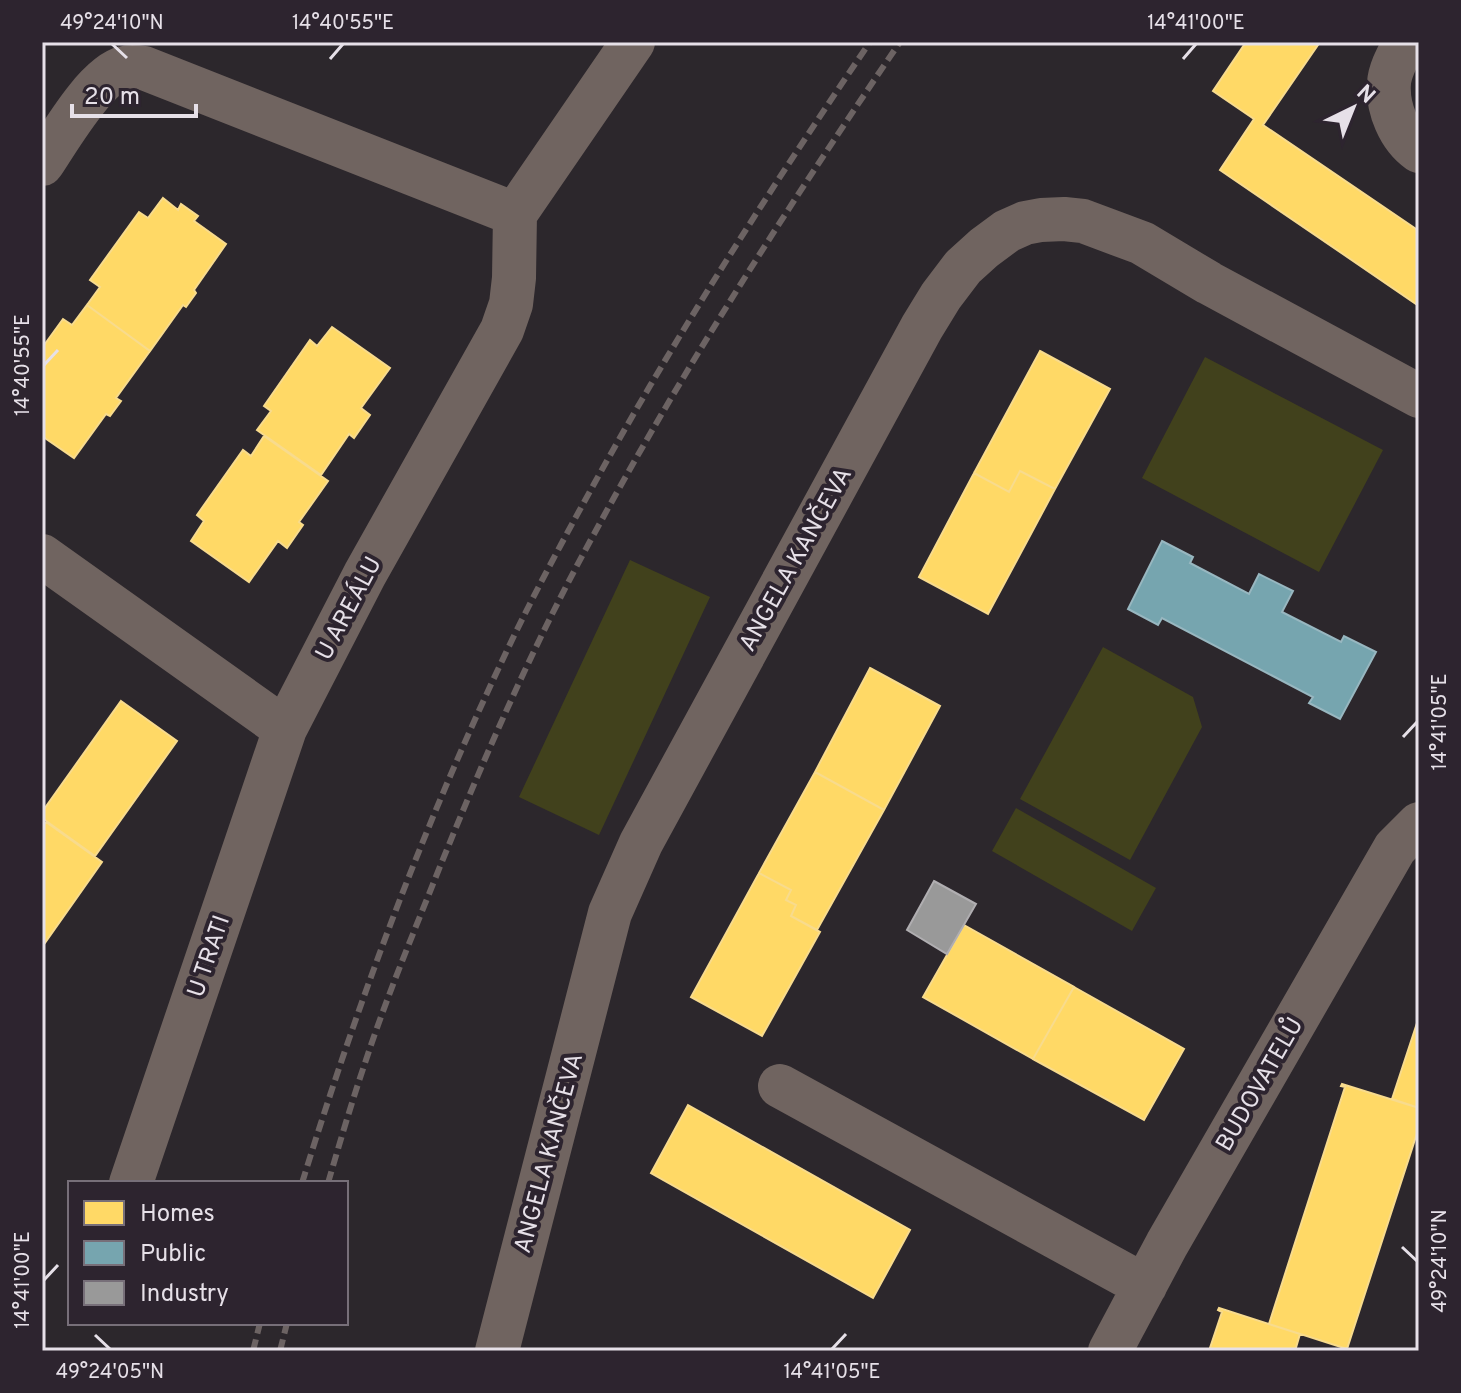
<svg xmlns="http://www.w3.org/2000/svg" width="1461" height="1393" viewBox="0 0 1461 1393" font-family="Overpass,sans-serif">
	<rect width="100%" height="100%" fill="#2c272c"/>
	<path fill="#41411c" d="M1205,357l178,93 -64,122 -177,-94z
		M630,560l80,37 -111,238 -80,-38z
		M1103,647l90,50 9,30 -72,133 -110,-61z
		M1016,808l140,80 -24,43 -140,-80z"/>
	<path fill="#ffd966" stroke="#f8db8d" stroke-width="2" d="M1246,42h74l-57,83 156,106v75l-199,-136 34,-51 -41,-28z
		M163,198l15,12 3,-6 17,12 -4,5 32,23 -32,46 2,3 -10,14 -3,-2 -33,46 -63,-46 13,-18 -10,-7 49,-68 9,6z
		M87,305l63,46 -34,47 5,3 -11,15 -4,-2 -32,44 -32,-22v-88l21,-29 9,6z
		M332,327l58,41 -29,40 9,7 -16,23 -5,-4 -28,41 -64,-45 14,-19 -7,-5 46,-66 7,6z
		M1040,351l70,38 -55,100 -35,-18 -11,21 -35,-19z
		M264,436l64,45 -29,41 4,3 -16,23 -9,-7 -29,41 -58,-41 13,-20 -7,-6 46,-65 8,6z
		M1020,471l35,18 -67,125 -69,-37 55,-104 35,19z
		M870,668l70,38 -56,104 -69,-38z
		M121,701l56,40 -82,115 -53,-38v-6z
		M815,772l69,38 -67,120 -26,-14 5,-11 -10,-5 5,-10 -32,-17z
		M46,822l56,40 -60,85v-120z
		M759,873l32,17 -5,10 10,5 -5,11 29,16 -58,104 -71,-39z
		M964,925l110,62 -41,72 -110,-62z
		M1074,987l110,62 -40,71 -111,-61z
		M1419,1017v91l-27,-9z
		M1342,1084l77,24v19l-72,222 -78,-25 76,-237 -4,-1z
		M688,1105l222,125 -37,68 -222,-125z
		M1219,1308l81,26 -5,17h-86l13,-39 -4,-2z"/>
	<path fill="#76a5af" stroke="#98b7c0" stroke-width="2" d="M1162,541l31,16 -3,6 59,31 10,-20 34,17 -11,21 59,30 3,-6 32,16 -36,67 -31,-16 4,-6 -151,-79 -4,7 -30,-16z"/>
	<path fill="#999" stroke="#b0aeb1" stroke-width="2" d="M934,881l42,23 -29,50 -40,-24z"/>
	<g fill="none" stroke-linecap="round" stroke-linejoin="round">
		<path stroke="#706460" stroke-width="44" d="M1405,42c-6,12 -15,27 -16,41 -2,25 10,54 30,68
			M42,164c17,-25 53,-89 82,-96 6,-2 14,-1 20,0l371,146
			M515,214l118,-172
			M42,556l243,173
			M780,1086l365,200
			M131,1183l154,-454 80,-155 137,-244 9,-26 3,-26 1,-64
			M497,1351l113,-438 31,-70 281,-516 19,-31 22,-29 21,-19 23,-17 18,-8 16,-3 23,-1 19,2 59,22 67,40 210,113
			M1110,1351l57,-107 228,-396 24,-24"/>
		<path stroke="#6c6363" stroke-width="6" stroke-dasharray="12 6" stroke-linecap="butt" d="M302,1183c55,-178 120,-353 200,-522 28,-60 60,-119 92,-177 84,-152 178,-298 276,-442
			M328,1183c12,-41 24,-82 38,-123 20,-61 45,-121 69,-181 47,-117 98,-234 159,-345 92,-170 197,-332 306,-492
			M253,1351l7,-28
			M280,1351l7,-28"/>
	</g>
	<path fill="none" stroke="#e6e0e8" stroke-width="3" d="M112,44l15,14M330,59l13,-15M1183,59l13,-15M44,365l14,-15M1403,737l14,-15M1402,1247l15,14M44,1280l14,-15M95,1335l15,14M832,1349l14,-15"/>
	<g text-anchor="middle" stroke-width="8" stroke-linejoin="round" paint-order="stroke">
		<g font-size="24" fill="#e6e0e8" stroke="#2d242f">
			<text transform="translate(795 559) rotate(-61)" y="8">ANGELA KANČEVA</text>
			<text transform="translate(348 608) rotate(-62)" y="8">U AREÁLU</text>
			<text transform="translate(208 956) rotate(-71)" y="8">U TRATI</text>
			<text transform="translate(1259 1084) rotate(-60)" y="8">BUDOVATELŮ</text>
			<text transform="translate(548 1153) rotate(-75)" y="8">ANGELA KANČEVA</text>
		</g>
	</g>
	<rect width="1461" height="1393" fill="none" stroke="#2d242f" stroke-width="88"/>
	<rect x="68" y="1181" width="280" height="144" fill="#2d242f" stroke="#776f79" stroke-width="2"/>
	<rect x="84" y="1201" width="40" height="24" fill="#ffd966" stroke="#776f79" stroke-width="2"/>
	<text x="140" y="1221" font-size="24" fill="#e6e0e8">Homes</text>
	<rect x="84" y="1241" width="40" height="24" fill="#76a5af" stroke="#776f79" stroke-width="2"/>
	<text x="140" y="1261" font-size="24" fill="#e6e0e8">Public</text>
	<rect x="84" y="1281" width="40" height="24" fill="#999999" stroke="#776f79" stroke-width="2"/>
	<text x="140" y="1301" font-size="24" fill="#e6e0e8">Industry</text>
	<g transform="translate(1353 108) rotate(43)" stroke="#2d242f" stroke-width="6" paint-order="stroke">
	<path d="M0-6L14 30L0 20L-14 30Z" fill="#e6e0e8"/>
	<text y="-12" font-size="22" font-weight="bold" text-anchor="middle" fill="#e6e0e8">N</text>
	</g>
	<path d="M72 104v12h124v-12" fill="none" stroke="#e6e0e8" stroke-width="4"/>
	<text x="84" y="104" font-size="24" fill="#e6e0e8" stroke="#2d242f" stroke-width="6" paint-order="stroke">20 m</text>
	<rect x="44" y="44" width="1373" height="1305" fill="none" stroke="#e6e0e8" stroke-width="3"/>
	<g font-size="20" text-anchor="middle" fill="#e6e0e8">
		<text x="112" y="29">49°24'10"N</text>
		<text x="343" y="29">14°40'55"E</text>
		<text x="1196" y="29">14°41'00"E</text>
		<text transform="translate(22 365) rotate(-90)" y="7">14°40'55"E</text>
		<text transform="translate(1439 722) rotate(-90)" y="7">14°41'05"E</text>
		<text transform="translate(1439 1261) rotate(-90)" y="7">49°24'10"N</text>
		<text transform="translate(22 1280) rotate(-90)" y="7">14°41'00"E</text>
		<text x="110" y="1378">49°24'05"N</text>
		<text x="832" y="1378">14°41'05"E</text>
	</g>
</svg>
